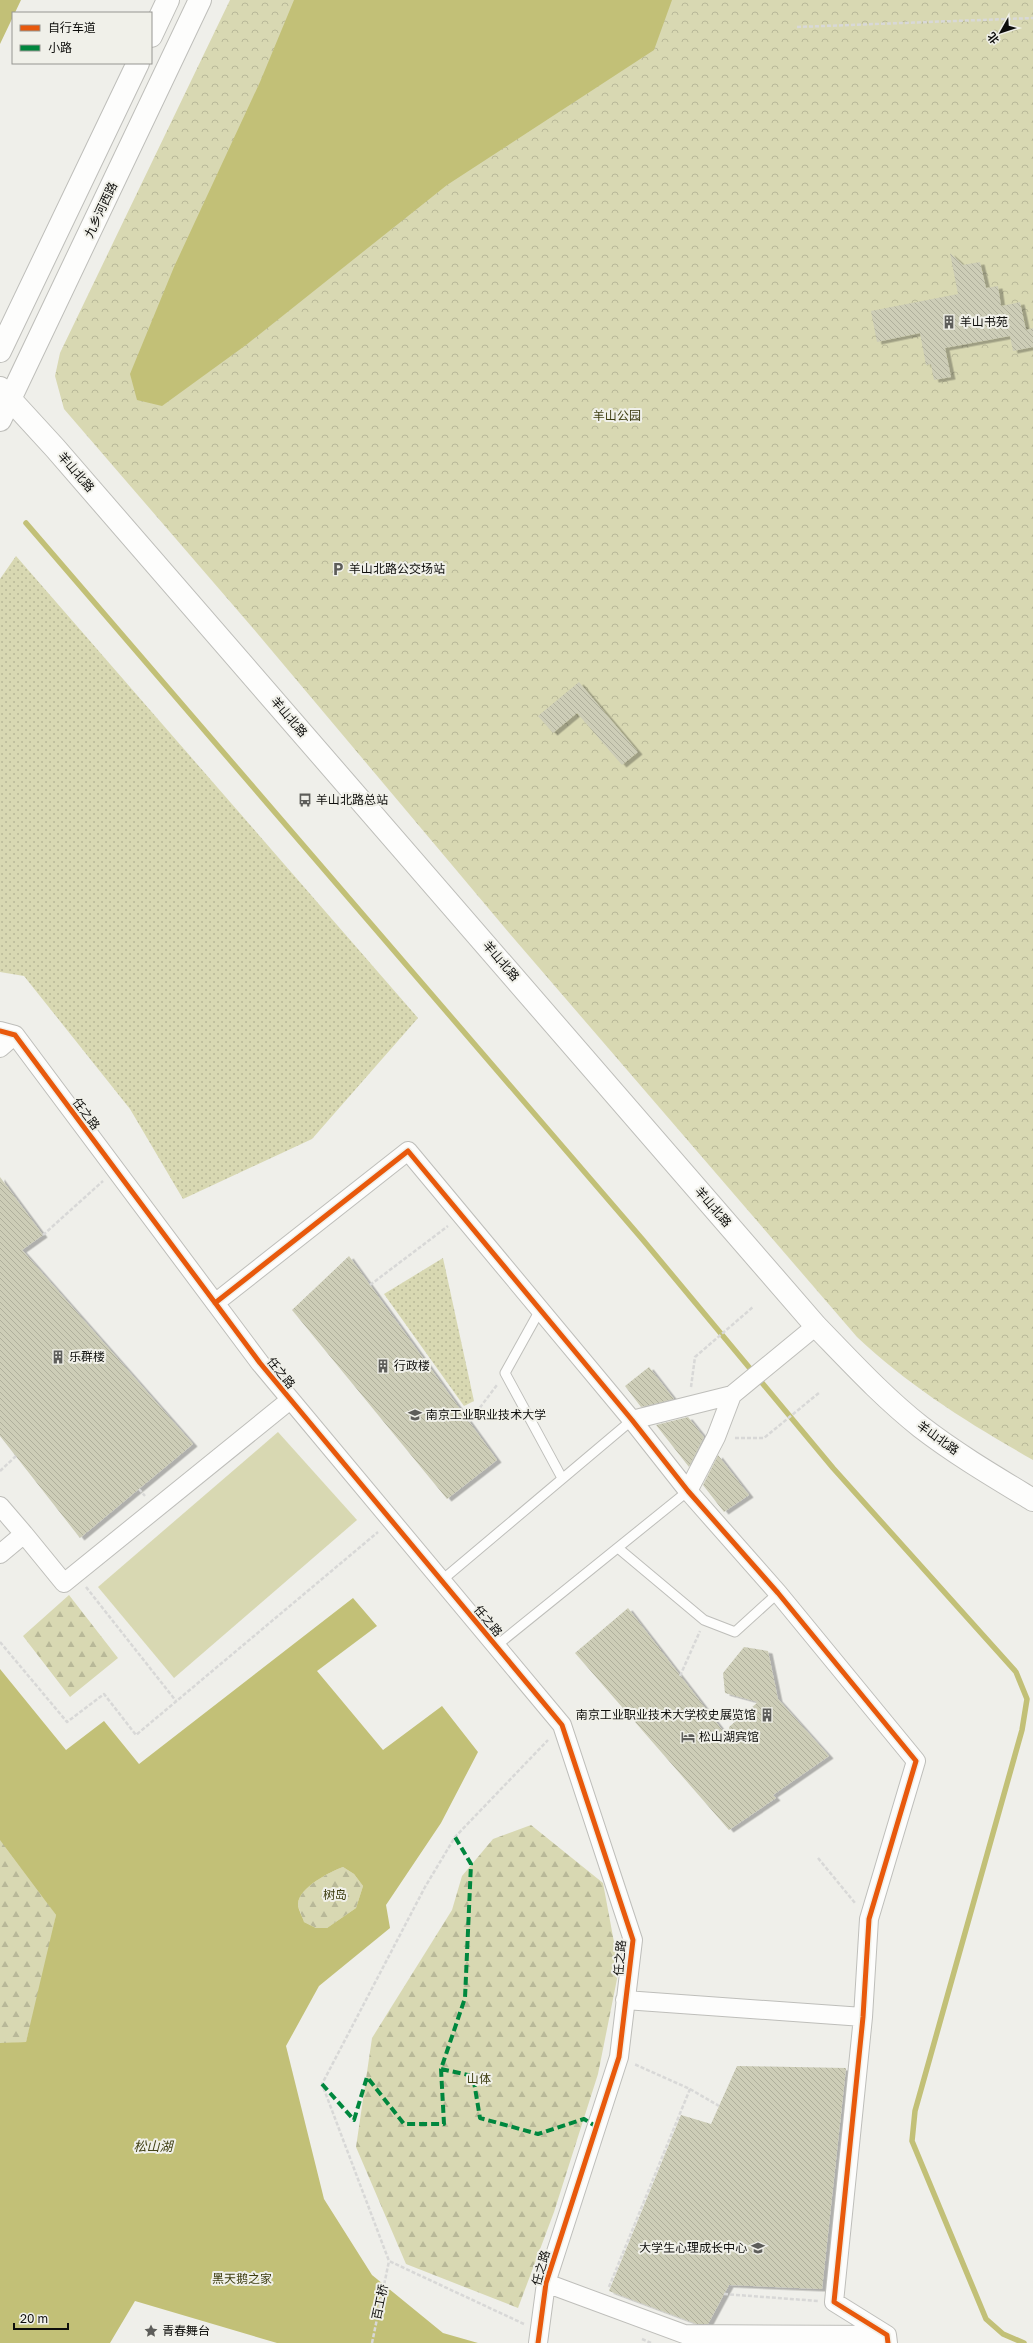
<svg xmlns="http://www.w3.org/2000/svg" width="1033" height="2343" viewBox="0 0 1033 2343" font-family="'Golos Text','Noto Sans SC',sans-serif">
	<defs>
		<pattern id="grass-dots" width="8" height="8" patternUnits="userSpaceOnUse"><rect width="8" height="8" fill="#d8d8b2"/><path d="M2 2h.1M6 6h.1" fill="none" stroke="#b8b898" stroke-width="1.8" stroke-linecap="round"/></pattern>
		<pattern id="forest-firs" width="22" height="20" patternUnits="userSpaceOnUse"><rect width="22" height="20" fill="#d8d8b2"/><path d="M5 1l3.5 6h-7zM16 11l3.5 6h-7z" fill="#b8b898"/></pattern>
		<pattern id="park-crowns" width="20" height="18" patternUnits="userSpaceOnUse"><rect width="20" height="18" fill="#d8d8b2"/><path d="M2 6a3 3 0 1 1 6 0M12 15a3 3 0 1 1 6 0" fill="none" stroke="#b8b898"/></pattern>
		<pattern id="building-back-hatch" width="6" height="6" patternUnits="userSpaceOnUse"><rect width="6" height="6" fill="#cdcdb7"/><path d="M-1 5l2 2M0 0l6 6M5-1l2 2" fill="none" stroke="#afaf9c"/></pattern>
		<filter id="shadow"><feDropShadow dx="4.5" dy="2.5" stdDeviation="0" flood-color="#0004"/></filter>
	</defs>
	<rect width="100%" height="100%" fill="#efefea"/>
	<path fill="url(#grass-dots)" d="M16,556l402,462 -106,121 -129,60 -53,-90 -106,-133 -24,-4v-393z
		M443,1258l31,143 -10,5 -80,-112z"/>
	<path fill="url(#forest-firs)" d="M69,1595l49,63 -48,39 -47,-61z
		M531,1825l72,58 16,86 -21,105 -44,138 -36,96 -112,-44 -50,-117 16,-109 80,-128 10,-34 31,-37z
		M0,1833l56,82 -11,57 -19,70 -26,2z
		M343,1867l11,7 9,12 -7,22 -29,20h-11l-12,-6c-1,-5 -6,-13 -6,-18 1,-17 32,-32 45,-37z"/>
	<path fill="url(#park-crowns)" d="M230,0h803v1460c-63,-36 -123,-73 -176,-123l-347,-403 -253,-301 -193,-224 -9,-33 5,-23z"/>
	<path fill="#d8d8b2" d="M278,1432l79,88 -183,158 -76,-91z"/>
	<path fill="#c2c077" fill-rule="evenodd" d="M0,0h21l-21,44z
		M294,0h378l-18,50 -207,135 -201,160 -84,61 -25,-6 -7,-26 44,-107 86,-185z
		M353,1598l24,28 -60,45 66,79 59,-44 36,46 -37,71 -55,82 4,23 -71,58 -33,60 38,153 48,76 71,58 35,10h-201l-142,-42 -25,42h-110v-300l26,-1 30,-127 -56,-75v-171l66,81 38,-29 35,43zM343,1867l11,7 9,12 -7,22 -29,20h-11l-12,-6c-1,-5 -6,-12 -6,-18 1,-17 32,-32 45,-37z"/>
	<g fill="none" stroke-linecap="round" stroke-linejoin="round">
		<path stroke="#c2c077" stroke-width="5.5" d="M26,523l617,717 190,228 183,204 11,27 -5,31 -107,381 -3,30 74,178 17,15 21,9"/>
	</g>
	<path fill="url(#building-back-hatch)" filter="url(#shadow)" d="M950,253l13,12 17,-3 6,26 12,-2 3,20 19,-4 6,28 7,-2v19l-20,4 -3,-15 -65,12 6,29 -17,3 -3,-16 -5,1 -6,-32 -43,9 -6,-31 87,-17z
		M579,682l59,70 -16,13 -45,-52 -24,20 -15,-17z
		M0,1177l43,58 -21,15 171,194 -113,94 -80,-102z
		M349,1256l148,204 -50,39 -155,-189z
		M649,1367l25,32 -33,8 -16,-21z
		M688,1417l16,20 -15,30 -33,-42z
		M718,1455l31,40 -25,17 -21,-27z
		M628,1608l102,132 -1,-13 29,-25 -33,-9 -2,-20 21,-26 24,4 10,48 51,57 -56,39 3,3 -47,32 -154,-177z
		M737,2066l109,2 -24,221 -93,-4 -21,39h-11l-88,-33 72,-176 30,9z"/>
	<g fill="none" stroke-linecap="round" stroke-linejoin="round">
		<g stroke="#bebeba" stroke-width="11">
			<path id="lane" d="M540,1310l-35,63 57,105
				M618,1548l86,72 31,12 43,-39
				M441,1581l191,-161
				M496,1646l192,-155"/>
		</g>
		<g stroke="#bebeba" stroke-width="20">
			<path id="street" d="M0,1031l15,4 245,328 302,362 71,215 -14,117 -73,226 -8,60
				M0,1048l15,-13
				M215,1303l193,-152 224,269 56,71 90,102 138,168 -47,158 -6,98 -29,285 53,33 1,8
				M632,1420l100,-25 84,-69
				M688,1491l28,-54 16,-42
				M0,1506l24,28
				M0,1554l24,-20 40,49 226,-183
				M625,2000l238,17
				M546,2283l138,51 202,1"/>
		</g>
		<g stroke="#bebeba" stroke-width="24">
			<path id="secondary" d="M151,36l17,-36
				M0,351l138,-288
				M0,388l55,60 761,878c34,35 67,71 105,101 35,27 74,50 112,73
				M0,420l200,-420"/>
		</g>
		<path stroke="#d8d8d7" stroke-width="2.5" stroke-dasharray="4 2" stroke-linecap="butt" d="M797,27l236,-9
			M43,1235l60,-54
			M370,1285l78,-59
			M691,1387l4,-30 58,-50
			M469,1422l28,-37
			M735,1438h29l56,-46
			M0,1471l16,-15
			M139,1489l6,7
			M86,1587l90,114
			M0,1642l67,80 37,-28 32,41 242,-203
			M680,1676l20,-45
			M818,1858l37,45
			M690,2089l29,17
			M609,2287l81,-198 -56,-25
			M724,2294l94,7
			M524,2324l-135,-63 -67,-177 103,-197 30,-50 93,-97
			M642,2339l9,4
			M372,2343l17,-82"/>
		<use href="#lane" stroke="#fdfdfc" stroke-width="9"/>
		<use href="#street" stroke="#fdfdfc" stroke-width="18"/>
		<use href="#secondary" stroke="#fdfdfc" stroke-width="22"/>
		<path stroke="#00873e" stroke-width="4" stroke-dasharray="8 4" stroke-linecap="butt" d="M441,2069l32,7 7,42 58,16 46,-15 13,8
			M322,2084l32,36 13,-43 37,47h40l-3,-55 24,-71 6,-134 -16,-27"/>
		<g stroke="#f0f0e9" stroke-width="8">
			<path id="cycleway" d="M0,1031l15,4 245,328 302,362 71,215 -14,117 -73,226 -8,60
				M215,1303l193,-152 224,269 56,71 90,102 138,168 -47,158 -6,98 -29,285 53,33 1,8"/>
		</g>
		<use href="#cycleway" stroke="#e8590c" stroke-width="5"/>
	</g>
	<defs>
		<g id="building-bare" transform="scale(1.08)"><path d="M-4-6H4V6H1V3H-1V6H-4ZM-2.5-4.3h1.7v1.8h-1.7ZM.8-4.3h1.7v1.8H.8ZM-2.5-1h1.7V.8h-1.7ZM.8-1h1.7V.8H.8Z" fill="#5d5d5a" stroke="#f0f0e9" stroke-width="2.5" paint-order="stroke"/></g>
		<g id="parking-bare" transform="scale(1.08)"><path d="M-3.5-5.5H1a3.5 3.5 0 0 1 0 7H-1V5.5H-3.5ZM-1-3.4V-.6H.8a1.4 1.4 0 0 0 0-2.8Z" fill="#5d5d5a" stroke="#f0f0e9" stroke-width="2.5" paint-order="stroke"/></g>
		<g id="bus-bare" transform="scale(1.08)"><path d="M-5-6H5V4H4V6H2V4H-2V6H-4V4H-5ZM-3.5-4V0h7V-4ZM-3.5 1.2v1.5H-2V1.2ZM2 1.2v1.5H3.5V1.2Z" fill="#5d5d5a" stroke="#f0f0e9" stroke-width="2.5" paint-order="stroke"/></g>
		<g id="university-bare" transform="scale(1.08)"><path d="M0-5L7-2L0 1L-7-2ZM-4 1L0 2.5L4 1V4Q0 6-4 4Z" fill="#5d5d5a" stroke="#f0f0e9" stroke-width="2.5" paint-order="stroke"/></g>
		<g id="hotel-bare" transform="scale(1.08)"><path d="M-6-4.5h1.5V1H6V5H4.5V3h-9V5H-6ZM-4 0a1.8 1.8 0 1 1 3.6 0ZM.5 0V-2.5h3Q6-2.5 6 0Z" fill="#5d5d5a" stroke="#f0f0e9" stroke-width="2.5" paint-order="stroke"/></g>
		<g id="school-bare" transform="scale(1.08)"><path d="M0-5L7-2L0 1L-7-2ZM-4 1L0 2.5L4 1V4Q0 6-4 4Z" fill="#5d5d5a" stroke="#f0f0e9" stroke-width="2.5" paint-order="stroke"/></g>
		<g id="sight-bare" transform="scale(1.08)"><path d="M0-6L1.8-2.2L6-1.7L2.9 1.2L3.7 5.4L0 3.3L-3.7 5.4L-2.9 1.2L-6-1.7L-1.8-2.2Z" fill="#5d5d5a" stroke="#f0f0e9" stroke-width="2.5" paint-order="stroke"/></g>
	</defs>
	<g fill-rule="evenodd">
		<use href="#building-bare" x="949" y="322"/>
		<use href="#parking-bare" x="338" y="569"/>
		<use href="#bus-bare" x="305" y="800"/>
		<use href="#building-bare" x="58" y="1357"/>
		<use href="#building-bare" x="383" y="1366"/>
		<use href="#university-bare" x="415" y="1415"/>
		<use href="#building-bare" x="767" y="1715"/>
		<use href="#hotel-bare" x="688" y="1737"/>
		<use href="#school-bare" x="758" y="2248"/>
		<use href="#sight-bare" x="151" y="2331"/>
	</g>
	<g text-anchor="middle" stroke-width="4" stroke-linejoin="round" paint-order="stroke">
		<g font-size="12" fill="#0e0e0c" stroke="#f0f0e9">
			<text transform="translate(101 210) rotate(-65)" y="4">九乡河西路</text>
			<text transform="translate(76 472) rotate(49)" y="4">羊山北路</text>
			<text transform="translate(289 717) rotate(49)" y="4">羊山北路</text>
			<text transform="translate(501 961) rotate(49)" y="4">羊山北路</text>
			<text transform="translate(86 1114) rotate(53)" y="4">任之路</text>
			<text transform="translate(713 1207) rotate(49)" y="4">羊山北路</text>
			<text transform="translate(281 1373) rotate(51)" y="4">任之路</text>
			<text transform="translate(938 1438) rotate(36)" y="4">羊山北路</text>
			<text transform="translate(488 1621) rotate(50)" y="4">任之路</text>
			<text transform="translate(620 1958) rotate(-85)" y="4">任之路</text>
			<text transform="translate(541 2268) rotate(-74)" y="4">任之路</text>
			<text transform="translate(380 2302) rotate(-78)" y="4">百工桥</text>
		</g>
		<g font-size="12" fill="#0e0e0c" stroke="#f0f0e9" text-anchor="start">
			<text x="960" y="326">羊山书苑</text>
			<text x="349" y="573">羊山北路公交场站</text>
			<text x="316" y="804">羊山北路总站</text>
			<text x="69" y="1361">乐群楼</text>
			<text x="394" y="1370">行政楼</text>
			<text x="426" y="1419">南京工业职业技术大学</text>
			<text x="756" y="1719" text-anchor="end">南京工业职业技术大学校史展览馆</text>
			<text x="699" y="1741">松山湖宾馆</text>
			<text x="747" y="2252" text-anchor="end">大学生心理成长中心</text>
			<text x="162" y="2335">青春舞台</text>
		</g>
		<g font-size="12" fill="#3d3d11" stroke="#f0f0e9">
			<text x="617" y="420">羊山公园</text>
			<text x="335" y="1899">树岛</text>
			<text x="479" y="2083">山体</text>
			<text x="242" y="2283">黑天鹅之家</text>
		</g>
		<g font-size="13" font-style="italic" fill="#444419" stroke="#f0f0e9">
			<text x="153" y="2151">松山湖</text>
		</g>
	</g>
	<rect x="12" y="12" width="140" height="52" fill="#f0f0e9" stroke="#969691"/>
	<rect x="20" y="25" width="20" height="6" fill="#e8590c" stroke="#969691"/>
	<text x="48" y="32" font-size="12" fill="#0e0e0c">自行车道</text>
	<rect x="20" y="45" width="20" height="6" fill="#00873e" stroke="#969691"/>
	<text x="48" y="52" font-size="12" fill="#0e0e0c">小路</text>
	<g transform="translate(1001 32) rotate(231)" stroke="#f0f0e9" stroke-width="3" paint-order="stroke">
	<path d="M0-3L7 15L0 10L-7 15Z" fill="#0e0e0c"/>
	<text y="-6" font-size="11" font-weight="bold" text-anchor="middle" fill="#0e0e0c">北</text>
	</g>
	<path d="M14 2323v6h54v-6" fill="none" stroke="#0e0e0c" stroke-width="2"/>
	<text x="20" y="2323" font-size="12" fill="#0e0e0c" stroke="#f0f0e9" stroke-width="3" paint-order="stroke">20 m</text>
</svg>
